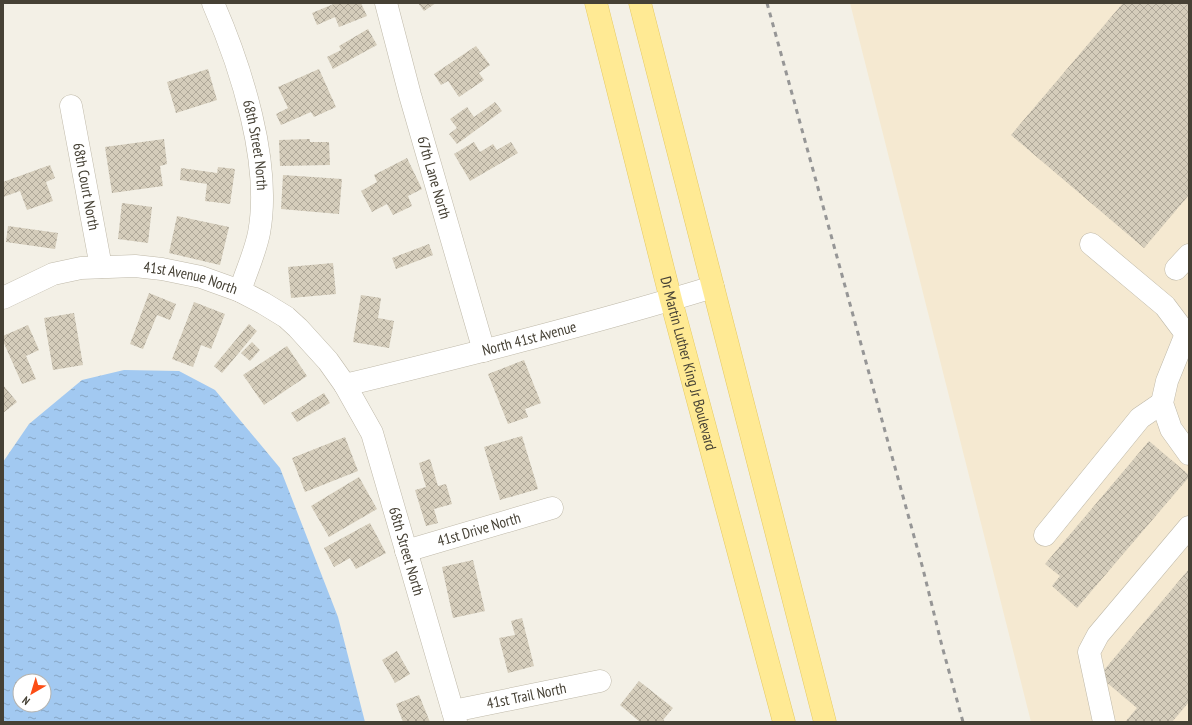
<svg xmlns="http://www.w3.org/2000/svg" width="1192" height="725" viewBox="0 0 1192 725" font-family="'PT Sans Narrow',sans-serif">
	<defs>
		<pattern id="water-ripples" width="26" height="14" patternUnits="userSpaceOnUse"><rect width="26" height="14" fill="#a2c9f1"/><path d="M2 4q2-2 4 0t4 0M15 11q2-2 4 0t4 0" fill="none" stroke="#86a5c4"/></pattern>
		<pattern id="building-cross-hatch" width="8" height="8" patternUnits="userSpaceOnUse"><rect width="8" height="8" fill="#d5cdbb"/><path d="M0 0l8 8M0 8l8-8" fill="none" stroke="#afa899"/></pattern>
	</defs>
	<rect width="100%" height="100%" fill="#f3f0e6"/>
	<path fill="#f5e9d1" d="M850,3h339v719h-158z"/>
	<path fill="url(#water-ripples)" fill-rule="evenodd" d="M124,370l55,1 36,19 65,78 58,149 27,105h-362v-260l26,-38 53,-44zM20,681h24v24h-24z"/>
	<path fill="url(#building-cross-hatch)" d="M336,3h25l6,13 -28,11 -4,-10 -18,8 -5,-12z
		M418,3h18l-12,8z
		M1123,3h66v192l-45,53 -133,-113z
		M368,29l9,16 -44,24 -6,-12 14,-7 -2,-4z
		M476,46l14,19 -11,8 5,7 -25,17 -11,-16 -7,4 -7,-11z
		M208,69l9,31 -41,13 -9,-31z
		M319,69l17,38 -22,10 -3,-5 -30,13 -5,-11 12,-6 -10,-21z
		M495,102l7,9 -45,33 -8,-10 8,-6 -7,-9 17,-12 7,10z
		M164,139l3,25 -7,2 3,20 -51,7 -7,-46z
		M310,139v3h19l1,23 -50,1 -1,-26z
		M474,142l6,10 13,-8 4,6 14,-8 7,11 -48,28 -16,-27z
		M407,158l15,31 -14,7 4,10 -19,9 -6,-11 -15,8 -11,-21 16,-9 -3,-7z
		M50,165l5,13 -9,4 7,19 -26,9 -7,-19 -17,6v-15z
		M218,167l17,2 -5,35 -25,-3 2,-17 -27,-4 1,-12 36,5z
		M283,175l59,4 -3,35 -58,-5z
		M122,203l30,4 -4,36 -30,-4z
		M177,216l52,11 -9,38 -51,-12z
		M8,226l50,7 -3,16 -49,-7z
		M429,244l4,11 -37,14 -4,-11z
		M333,263l3,31 -45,4 -3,-31z
		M149,293l27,11 -6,16 -13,-5 -14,34 -13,-5z
		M361,295l20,3 -3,20 16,3 -5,27 -36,-6z
		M194,302l31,12 -14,35 -10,-4 -8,22 -21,-8z
		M74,313l9,52 -30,5 -9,-52z
		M249,324l8,7 -35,42 -8,-7z
		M28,325l11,25 -13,6 10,23 -14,5 -19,-43v-5z
		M252,342l8,8 -10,11 -9,-8z
		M287,346l20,30 -43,29 -21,-30z
		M524,360l17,43 -16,6 3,8 -20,7 -20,-50z
		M3,385l14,17 -14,11z
		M324,393l6,10 -33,19 -6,-9z
		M522,436l16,53 -38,11 -16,-53z
		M345,437l13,34 -53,21 -13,-34z
		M1149,441l40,34v2l-112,131 -25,-22 8,-10 -15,-12z
		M430,459l8,27 8,-2 6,20 -18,5 4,14 -12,3 -11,-36 11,-3 -7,-24z
		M359,477l18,32 -48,28 -18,-31z
		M370,523l16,30 -30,16 -6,-11 -16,9 -10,-19z
		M473,560l12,51 -32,7 -11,-51z
		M1189,569v133l-17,20h-47l12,-14 -38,-32z
		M522,618l12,48 -26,7 -9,-35 16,-3 -4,-14z
		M397,651l13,23 -15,9 -13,-23z
		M639,681l34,27 -10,12 3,2h-26l-20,-17z
		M419,695l11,27h-27l-7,-18z"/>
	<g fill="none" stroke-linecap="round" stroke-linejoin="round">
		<g stroke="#bfb9a9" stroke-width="23">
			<g id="minor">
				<path id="s1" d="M213,3c28,64 59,160 46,230 -4,20 -13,39 -19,58"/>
				<path id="s2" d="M386,3l24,92 74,256"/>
				<path id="s3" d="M71,106l30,161"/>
				<path d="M1091,244l74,62 21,28"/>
				<path d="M1176,269l13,-14"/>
				<path id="s4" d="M3,298l50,-24 28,-6 54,-2 27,3 39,8 39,14 23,12 23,14 12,11 30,33 17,24 27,48 84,289"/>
				<path d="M1189,330l-3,4 -19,47 -5,22 9,26 18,25"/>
				<path id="s5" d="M345,385c123,-30 247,-61 368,-98"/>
				<path d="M1045,535l95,-117 22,-15"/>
				<path id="s6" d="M406,551l146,-43"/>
				<path id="s7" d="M453,711l147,-30"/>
				<path d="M1104,722l-15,-70 9,-17 91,-108"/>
			</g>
		</g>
		<g stroke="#e5c963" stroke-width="23">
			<g id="major">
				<path id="s8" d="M596,3l75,297 113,422"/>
				<path d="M640,3l185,719"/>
			</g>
		</g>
		<use href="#minor" stroke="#fff" stroke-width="22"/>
		<use href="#major" stroke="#ffea94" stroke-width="22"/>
		<path stroke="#969696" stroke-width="3" stroke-dasharray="5 5" stroke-linecap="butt" d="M767,3l156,566 19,77 21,76"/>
	</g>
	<g text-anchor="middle" stroke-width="4" stroke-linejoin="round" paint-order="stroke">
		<g font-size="15" fill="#464135" stroke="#fff">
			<text dy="5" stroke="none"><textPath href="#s1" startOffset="149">68th Street North</textPath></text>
			<text dy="5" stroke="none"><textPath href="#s2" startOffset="181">67th Lane North</textPath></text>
			<text dy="5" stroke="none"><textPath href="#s3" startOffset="82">68th Court North</textPath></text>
			<text dy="5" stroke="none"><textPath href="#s4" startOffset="195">41st Avenue North</textPath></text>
			<text dy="5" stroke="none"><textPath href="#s5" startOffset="190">North 41st Avenue</textPath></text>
			<text dy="5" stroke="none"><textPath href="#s8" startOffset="372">Dr Martin Luther King Jr Boulevard</textPath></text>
			<text dy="5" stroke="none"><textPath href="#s6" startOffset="76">41st Drive North</textPath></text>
			<text dy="5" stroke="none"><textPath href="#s4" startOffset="568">68th Street North</textPath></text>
			<text dy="5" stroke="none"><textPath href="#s7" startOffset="75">41st Trail North</textPath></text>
		</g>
	</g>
	<rect width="1192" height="725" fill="none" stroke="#464135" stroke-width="8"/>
	<g transform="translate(32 693) rotate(218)"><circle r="19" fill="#ffffff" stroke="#b5b3ae"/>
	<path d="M0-3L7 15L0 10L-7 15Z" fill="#fc4d15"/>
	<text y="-6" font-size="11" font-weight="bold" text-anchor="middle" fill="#464135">N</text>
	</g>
</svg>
